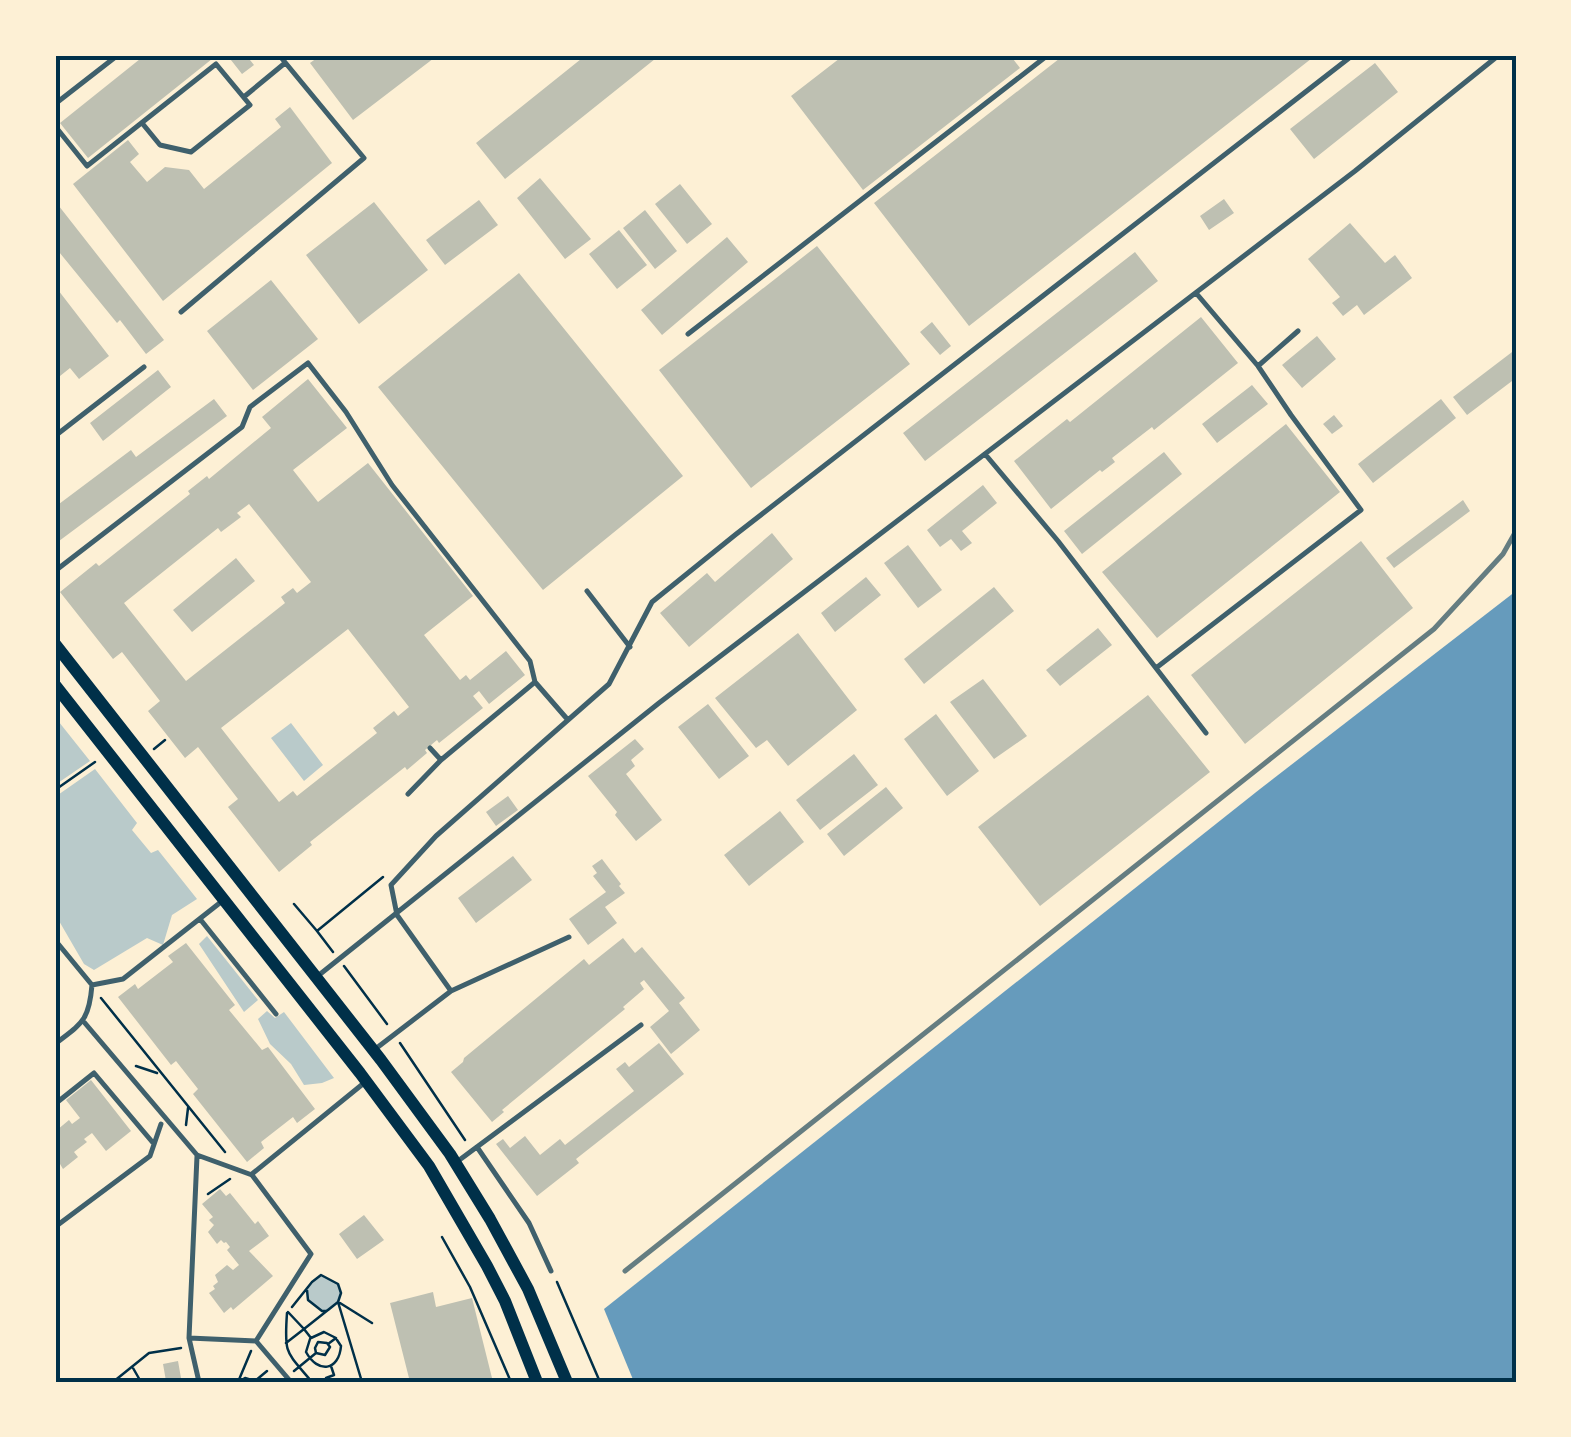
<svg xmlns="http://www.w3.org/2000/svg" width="1571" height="1437" viewBox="0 0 1571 1437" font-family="'Golos Text',sans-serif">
	<rect width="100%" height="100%" fill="#fdf0d5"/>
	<path fill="#b9caca" d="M55,717l35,44 -35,24z
		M291,723l32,42 -19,16 -33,-43z
		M95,769l42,54 -5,7 19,23 7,-3 39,49 -25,16 -9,30 -16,-7 -53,32 -10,-6 -29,-50v-117z
		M207,936l51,64 -14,12 -45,-68z
		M267,1011l8,7 9,-6 50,66 -12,5 -18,2 -13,-21 -21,-20 -12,-25z
		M321,1275l17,9c5,12 1,19 -9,27h-7l-14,-11 -1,-11z"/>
	<path fill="#669bbc" d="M1516,591v791h-882l-30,-73 656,-520z"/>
	<path fill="#bec0b2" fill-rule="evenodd" d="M145,55h72l-129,103 -28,-35z
		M227,55h19l8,10 -12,9z
		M321,55h117l-85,65 -43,-57z
		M586,55h74l-155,124 -29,-36z
		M844,55h166l10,13 -157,122 -72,-94z
		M1064,55h252l-347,271 -95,-123z
		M1375,63l23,29 -84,67 -24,-30z
		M290,107l42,56 -169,138 -90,-117 55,-44 11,14 -9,8 17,20 18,-15 24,3 15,19 77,-62 -6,-8z
		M540,178l51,61 -26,20 -48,-61z
		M680,184l32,40 -25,20 -32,-40z
		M1224,199l10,14 -25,17 -9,-14z
		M479,200l19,25 -53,40 -19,-25z
		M55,201l109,139 -18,14 -26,-34 -3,3 -62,-76z
		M374,202l54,68 -69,54 -53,-69z
		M645,210l32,41 -22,18 -32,-41z
		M1350,223l35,40 10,-8 17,23 -48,37 -7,-10 -14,11 -11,-13 8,-6 -32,-38z
		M619,230l28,35 -30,24 -28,-35z
		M727,237l21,25 -86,73 -21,-25z
		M817,246l93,118 -159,124 -92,-118z
		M1135,252l23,29 -233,180 -22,-28z
		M519,273l164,203 -140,114 -165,-203z
		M271,280l47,59 -65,51 -46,-59z
		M55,286l54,70 -30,23 -9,-11 -15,12z
		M1201,317l37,46 -84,67 -2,-3 -40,31 3,4 -13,10 -2,-2 -49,39 -37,-48 53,-42 3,3z
		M932,322l19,24 -11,9 -20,-23z
		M1317,336l19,23 -34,29 -20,-23z
		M1516,349v29l-49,37 -14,-18z
		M158,370l13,17 -68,54 -13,-18z
		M308,379l39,49 -54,42 25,32 50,-39 105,133 -49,39 36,45 6,-5 4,5 36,-29 19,24 -36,29 -10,-13 -6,5 10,12 -44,35 -2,-3 -12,10 2,3 -20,17 -2,-3 -95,75 2,3 -33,27 -51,-65 10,-8 -40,-52 -13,11 -37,-47 12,-10 -38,-49 -9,7 -53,-67 36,-29 3,3 91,-72 -2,-3 19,-15 2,3 62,-51 -9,-11zM249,504l62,78 -14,11 -4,-5 -12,9 4,6 -99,78 -62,-78 94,-75 3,4 20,-15 -4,-4zM348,629l61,78 -11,9 -4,-5 -21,17 4,5 -80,63 -4,-5 -14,11 -58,-74z
		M1252,385l16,19 -51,39 -15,-19z
		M214,399l13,17 -172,128v-37l76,-57 5,7z
		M1441,399l15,19 -83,65 -15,-19z
		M1334,415l9,11 -11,8 -9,-10z
		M1286,424l54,68 -183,146 -55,-66z
		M1164,452l18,22 -100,80 -18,-23z
		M983,485l14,18 -35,28 10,12 -11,8 -10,-12 -11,8 -13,-17z
		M1463,500l7,11 -76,57 -8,-10z
		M772,533l21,26 -104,88 -29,-34 47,-40 8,9z
		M1361,541l52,67 -168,136 -54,-69z
		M908,545l34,45 -24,18 -34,-45z
		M236,558l19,23 -63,51 -19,-22z
		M866,577l15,18 -46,37 -14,-19z
		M994,587l20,24 -90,73 -20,-25z
		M1098,628l14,17 -52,41 -14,-16z
		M798,633l59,77 -69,56 -21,-26 -11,8 -41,-50z
		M983,679l44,57 -33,23 -44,-57z
		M1148,695l62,77 -170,134 -62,-79z
		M708,704l41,52 -30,23 -41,-52z
		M936,714l43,57 -32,25 -43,-57z
		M635,739l9,10 -13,11 4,6 -9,8 36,46 -26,21 -21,-26 2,-3 -29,-36z
		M854,754l24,31 -58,45 -24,-30z
		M886,787l17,21 -59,48 -17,-22z
		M508,796l10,14 -22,16 -10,-14z
		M780,811l24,31 -55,44 -25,-31z
		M513,856l19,24 -56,43 -18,-25z
		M602,859l19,25 -2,2 6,7 -20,14 12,16 -29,22 -19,-26 37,-27 -13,-16 4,-3 -5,-7z
		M623,938l12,15 7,-6 43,51 -6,5 21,27 -29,24 -21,-27 19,-16 -25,-31 -4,3 4,6 -21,18 2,2 -123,101 2,2 -12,10 -41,-50 12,-10 1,-4 120,-99 5,6z
		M186,943l49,62 -6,5 33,40 6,-3 47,62 -18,14 -4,-6 -32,25 3,6 -17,14 -54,-68 5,-5 -22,-28 -5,4 -53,-68 17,-13 3,5 35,-27 -5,-6z
		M659,1043l25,31 -108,85 3,4 -42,33 -41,-52 7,-5 7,9 15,-12 15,19 20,-16 5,6 69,-54 -18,-22 9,-7 4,5z
		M91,1080l40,51 -25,20 -14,-18 -8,6 3,3 -13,10 4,5 -15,12 -3,-5 -5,4v-41l2,3 12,-10 3,4 8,-6 -14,-18z
		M220,1189l6,7 4,-3 25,31 3,-3 11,15 -20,15 24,25 -40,34 -2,-3 -7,6 -15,-20 6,-4 -2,-3 5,-4 -3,-7 12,-10 6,5 6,-5 -12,-15 3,-3 -4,-5 -2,1 -3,-3 -4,4 -9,-12 6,-7 -5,-5 4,-3 -11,-13z
		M364,1215l20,25 -27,19 -18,-25z
		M433,1292l3,15 36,-9 21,84h-83l-20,-79z
		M178,1361l3,17 -15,3 -3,-17z"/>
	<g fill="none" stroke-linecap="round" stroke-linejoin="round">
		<path stroke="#003049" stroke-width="2.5" d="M154,749l11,-9
			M55,790l40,-28
			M294,904l23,27 66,-54
			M317,931l16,21
			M344,966l43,58
			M101,998l124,154
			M400,1043l65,97
			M136,1066l21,7
			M186,1125l2,-17
			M208,1194l22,-15
			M442,1237l28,50 41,95
			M557,1282l43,100
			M307,1290l1,10 14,11h4
			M340,1303l32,20
			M292,1307l20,-25 9,-7 17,9 3,9 -3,9 24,80
			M287,1313c-3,42 -1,38 25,69
			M310,1339l-4,13c12,22 33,19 35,-6l-4,-6
			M286,1343l18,-14 -16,-17
			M328,1344l8,-6 -12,-6 -13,6 -7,-9 34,-27
			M133,1368l8,14
			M294,1371l22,-18 9,2 5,-8 -3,-4 -9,-1 -3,6 1,5
			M240,1381l5,-3 10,3 12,-10
			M113,1382l36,-29 32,-5
			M238,1382l13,-31
			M326,1382v-4l8,-3 -3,-9"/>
		<path stroke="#3f606c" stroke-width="5" d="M245,96l40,-33
			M55,104l63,-49
			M55,126l32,40 129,-102 34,41 -59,47 -31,-7 -18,-22
			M181,312l183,-154 -85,-103
			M688,334l360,-279
			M1258,366l40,-35
			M55,436l89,-69
			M985,454l73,87 148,192
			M55,571l187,-144 8,-20 58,-44 38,49 46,73 138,176 5,21
			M587,591l43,56
			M1156,668l205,-158 -70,-95 -33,-49 -62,-73
			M430,748l11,12
			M408,794l33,-34 94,-78 33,38
			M200,919l76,95
			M55,940l37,45c-3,36 -10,38 -37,59
			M319,975l340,-272 696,-532 144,-116
			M92,985l31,-6 98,-77
			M451,991l-54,-76 -6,-30 45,-49 173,-152 43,-82 83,-67 618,-480
			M84,1022l113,133 55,20 59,79 -55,87 35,41
			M374,1050l77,-59 118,-54
			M55,1104l39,-31 60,71
			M477,1147l52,76 22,48
			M197,1156l-8,182 10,44
			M458,1161l183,-136
			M252,1174l112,-91
			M55,1227l95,-71 11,-32
			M189,1338l67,3"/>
		<path stroke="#003049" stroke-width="12" d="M55,644l326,416 69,94 40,65 38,70 39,93
			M55,685l305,388 69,93 58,100 18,35 32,81"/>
		<path stroke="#657d81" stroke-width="5" d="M625,1271l809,-642 69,-75 13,-23"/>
	</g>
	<rect width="1571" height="1437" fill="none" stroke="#fdf0d5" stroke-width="115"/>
	<rect x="58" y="58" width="1456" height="1322" fill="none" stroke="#003049" stroke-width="4"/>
</svg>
